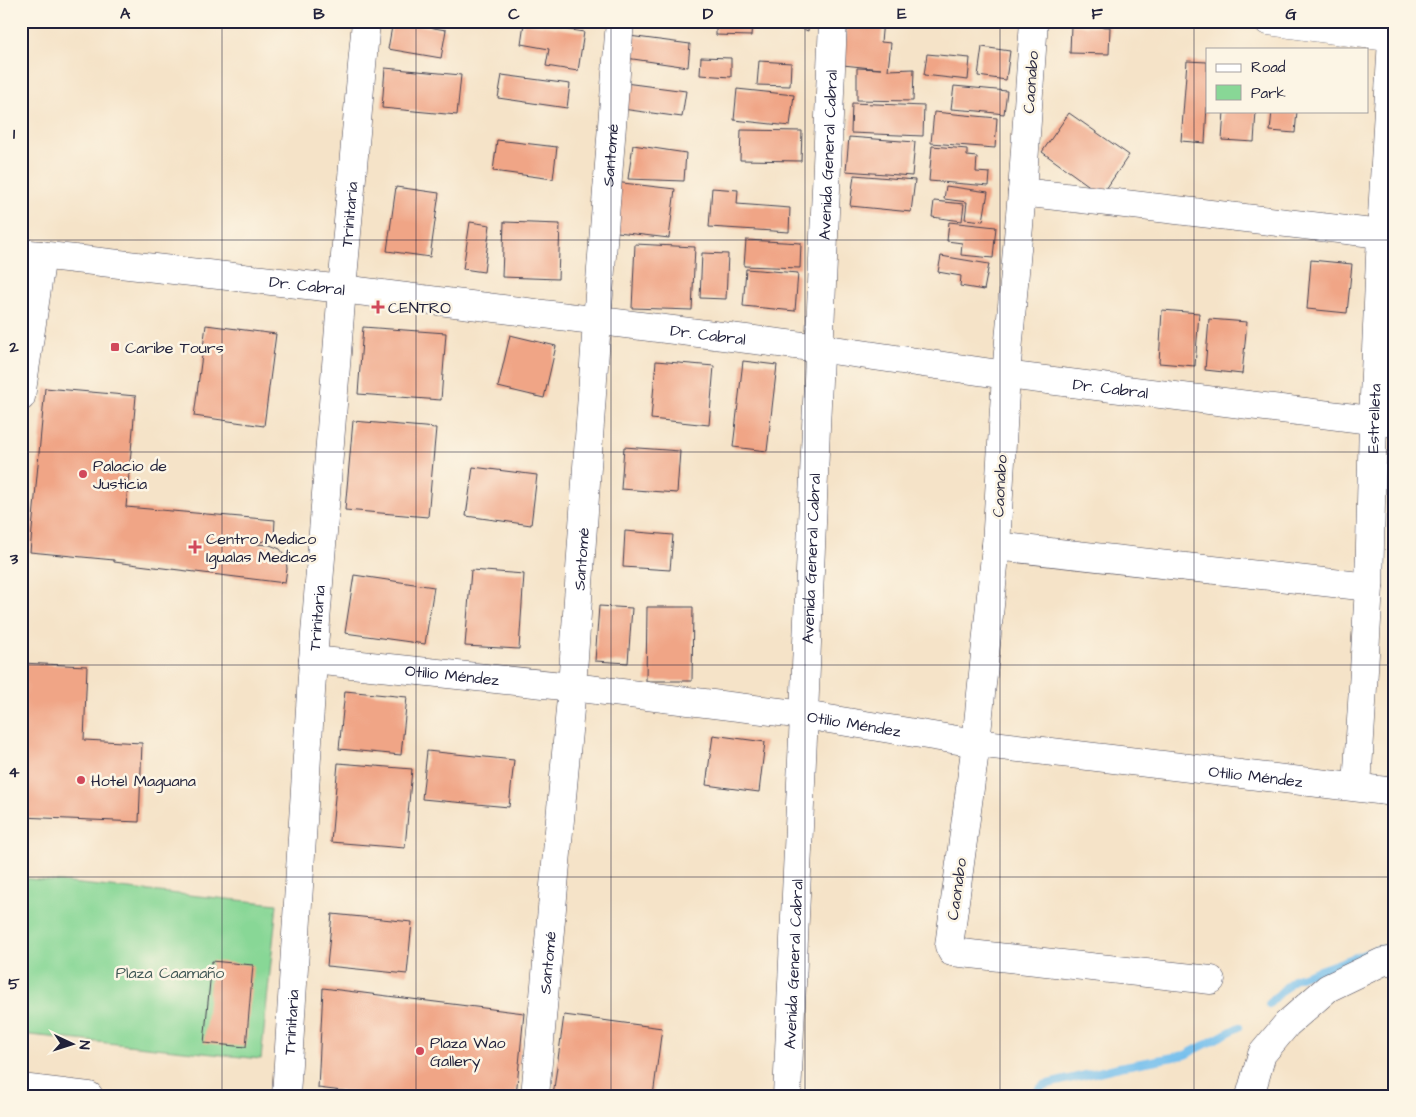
<svg xmlns="http://www.w3.org/2000/svg" width="1416" height="1117" viewBox="0 0 1416 1117" font-family="'Architects Daughter',sans-serif">
	<rect width="100%" height="100%" fill="#fcf5e5"/>
	<filter id="ink" filterUnits="userSpaceOnUse"><feTurbulence type="fractalNoise" baseFrequency=".02" numOctaves="2"/><feDisplacementMap in="SourceGraphic" scale="10" xChannelSelector="R" yChannelSelector="G"/><feConvolveMatrix kernelMatrix="1 2 1 2 8 2 1 2 1" color-interpolation-filters="sRGB"/></filter>
	<filter id="wash" filterUnits="userSpaceOnUse"><feTurbulence type="fractalNoise" baseFrequency=".0096" numOctaves="4" result="noise"/><feDisplacementMap in="SourceGraphic" scale="20" xChannelSelector="R" yChannelSelector="G"/><feGaussianBlur stdDeviation="1.12" result="paint"/><feColorMatrix in="noise" values="0 0 0 0 0 0 0 0 0 0 0 0 0 0 0 0 0 1.4 0 .05"/><feComposite in="paint" operator="in"/></filter>
	<g filter="url(#wash)">
		<rect width="100%" height="100%" fill="#f5e3c8"/>
		<path fill="#88d796" stroke="#557c68" d="M21,878l256,26 -16,155 -240,-25z"/>
		<g fill="none" stroke-linecap="round" stroke-linejoin="round">
			<path stroke="#74bfed" stroke-width="8" d="M1269,1004l25,-25 82,-29 7,-1
				M1031,1096l13,-11 75,-18 66,-12 54,-28"/>
		</g>
		<g id="blocks">
			<path fill="#f0a586" d="M393,21l53,9 -5,28 -53,-9z
				M556,21h25l-1,5 -25,-4z
				M716,21h36l-1,15 -35,-1z
				M783,21h26l-1,10z
				M848,21h35l-2,21 10,1 -3,27 26,-1 -1,32 -56,-1v-32l24,1 -38,-4z
				M524,23l60,9 -6,39 -32,-5 3,-17 -28,-5z
				M1071,25l39,2 -1,27 -39,-1z
				M629,36l61,8 -2,23 -62,-9z
				M982,47l28,4 -4,29 -28,-4z
				M927,54l43,4 -2,22 -44,-5z
				M701,57l30,1v19l-31,-2z
				M759,61l32,2 -1,23 -33,-1z
				M1187,61l20,1v43l-2,38 -24,-2z
				M385,68l76,7 -4,40 -75,-7z
				M502,75l68,9 -3,24 -69,-10z
				M625,83l61,8 -4,26 -60,-8z
				M954,86l53,5 -3,23 -26,-3 -27,-2z
				M737,89l57,6 -4,31 -56,-6z
				M852,103l72,3 -1,30 -72,-3z
				M1224,111h32l-2,31 -32,-2z
				M1272,111h25l-2,22 -25,-2z
				M934,112l63,6 -2,30 -64,-5z
				M1069,113l60,42 -27,40 -60,-43z
				M741,130l61,1 -1,30 -61,-1z
				M849,137l66,5 -3,34 -66,-5z
				M497,140l60,7 -4,32 -60,-8z
				M633,145l53,8 -2,28 -56,-2z
				M932,146l35,3v7l10,1 -1,15 14,1 -1,13 -60,-5z
				M854,175l61,5 -4,32 -61,-6z
				M614,182l61,7 -6,49 -60,-7z
				M946,186l42,6 -5,29 -18,-2 2,-17 -23,-3z
				M396,187l43,6 -9,64 -43,-6z
				M712,188l26,2 -1,14 53,4 -1,24 -80,-5z
				M934,201l30,3 -2,17 -30,-4z
				M470,222l20,3 -6,47 -21,-3z
				M504,222l56,2 -2,55 -56,-2z
				M949,222l47,5 -3,31 -32,-3 1,-12 -15,-2z
				M746,240l55,3 -1,25 -56,-2z
				M635,244l60,3 -3,63 -60,-2z
				M702,253l26,1 -2,45 -26,-1z
				M941,256l48,8 -5,26 -24,-4 1,-10 -23,-4z
				M1311,260l41,4 -5,49 -40,-4z
				M746,269l52,4 -3,38 -52,-5z
				M1162,310l37,3 -4,53 -36,-3z
				M1209,319l38,3 -5,52 -37,-4z
				M206,325l70,9 -12,92 -70,-10z
				M363,327l83,6 -5,67 -83,-6z
				M510,335l46,11 -12,52 -46,-11z
				M656,361l58,5 -5,59 -58,-6z
				M743,361l34,4 -10,86 -34,-4z
				M45,388l91,8 -10,111 149,13 -1,18 -20,6 16,1 10,4 6,8 1,12 -2,14 -171,-21v-2l-84,-8z
				M353,421l83,7 -8,89 -83,-7z
				M624,447l56,4 -3,42 -56,-4z
				M473,467l64,8 -6,50 -65,-9z
				M625,531l48,4 -3,35 -47,-3z
				M471,570l53,4 -5,75 -54,-3z
				M354,575l80,12 -9,57 -80,-11z
				M599,606l33,2 -4,55 -33,-2z
				M647,607h46l-1,74h-46z
				M21,663l66,3 -3,74 58,3 -3,79 -118,-5z
				M345,691l62,6 -6,58 -62,-6z
				M713,735l52,7 -6,50 -53,-7z
				M427,751l87,9 -5,47 -87,-8z
				M338,763l74,6 -7,79 -74,-6z
				M332,914l80,8 -5,52 -80,-8z
				M212,961l41,4 -7,82 -42,-4z
				M323,988l201,25 -8,83h-133l-65,-8z
				M564,1015l98,13 -9,68h-100z"/>
		</g>
	</g>
	<g filter="url(#ink)">
		<use href="#blocks" fill-opacity="0" stroke="#423f50" stroke-width="1"/>
		<g fill="none" stroke-linecap="round" stroke-linejoin="round">
			<g stroke="#423f50" stroke-width="29">
				<g id="minor">
					<path d="M1034,21l-12,171 -16,183 -10,171 -20,197 -27,203 3,6 259,28"/>
					<path d="M1268,21l127,17"/>
					<path d="M1022,192l359,42"/>
					<path id="s1" d="M21,253l321,36 477,59 187,27 389,48"/>
					<path d="M21,397l21,-142"/>
					<path d="M996,546l373,41"/>
					<path id="s2" d="M313,660l259,27 232,28 172,28 419,49"/>
					<path id="s3" d="M1357,787l12,-200 4,-167 8,-186 12,-213"/>
					<path d="M21,1088l68,8"/>
					<path id="s4" d="M286,1096l27,-436 29,-371 24,-268"/>
					<path id="s5" d="M535,1096l37,-409 25,-366 23,-300"/>
					<path id="s6" d="M787,1096l17,-381 29,-694"/>
					<path d="M1250,1096l12,-42 25,-30 41,-36 54,-26 13,-2"/>
				</g>
			</g>
			<use href="#minor" stroke="#fff" stroke-width="28"/>
		</g>
	</g>
	<path fill="none" stroke="#22223b" stroke-width="1" stroke-opacity="0.55" d="M222,21v1075M416,21v1075M611,21v1075M805,21v1075M1000,21v1075M1194,21v1075M21,240h1374M21,452h1374M21,665h1374M21,877h1374"/>
	<g fill="#d1495b" stroke="#fcf5e5" stroke-width="2">
		<path d="M375.5 299.5h5v5h5v5h-5v5h-5v-5h-5v-5h5z"/>
		<rect x="110" y="342" width="10" height="10" rx="2.5"/>
		<circle cx="83" cy="474" r="5"/>
		<path d="M192.5 539.5h5v5h5v5h-5v5h-5v-5h-5v-5h5z"/>
		<circle cx="81" cy="780" r="5"/>
		<circle cx="420" cy="1051" r="5"/>
	</g>
	<g text-anchor="middle" stroke-width="5" stroke-linejoin="round" paint-order="stroke">
		<g font-size="16" fill="#22223b" stroke="#fcf5e5">
			<text transform="translate(1030 82) rotate(-86)" y="6">Caonabo</text>
			<text dy="6" stroke="none"><textPath href="#s6" startOffset="942">Avenida General Cabral</textPath></text>
			<text dy="6" stroke="none"><textPath href="#s5" startOffset="944">Santomé</textPath></text>
			<text dy="6" stroke="none"><textPath href="#s4" startOffset="884">Trinitaria</textPath></text>
			<text dy="6" stroke="none"><textPath href="#s1" startOffset="288">Dr. Cabral</textPath></text>
			<text dy="6" stroke="none"><textPath href="#s1" startOffset="692">Dr. Cabral</textPath></text>
			<text dy="6" stroke="none"><textPath href="#s1" startOffset="1098">Dr. Cabral</textPath></text>
			<text dy="6" stroke="none"><textPath href="#s3" startOffset="369">Estrelleta</textPath></text>
			<text transform="translate(999 486) rotate(-87)" y="6">Caonabo</text>
			<text dy="6" stroke="none"><textPath href="#s5" startOffset="539">Santomé</textPath></text>
			<text dy="6" stroke="none"><textPath href="#s6" startOffset="538">Avenida General Cabral</textPath></text>
			<text dy="6" stroke="none"><textPath href="#s4" startOffset="479">Trinitaria</textPath></text>
			<text dy="6" stroke="none"><textPath href="#s2" startOffset="140">Otilio Méndez</textPath></text>
			<text dy="6" stroke="none"><textPath href="#s2" startOffset="545">Otilio Méndez</textPath></text>
			<text dy="6" stroke="none"><textPath href="#s2" startOffset="950">Otilio Méndez</textPath></text>
			<text transform="translate(956 889) rotate(-82)" y="6">Caonabo</text>
			<text dy="6" stroke="none"><textPath href="#s5" startOffset="134">Santomé</textPath></text>
			<text dy="6" stroke="none"><textPath href="#s6" startOffset="132">Avenida General Cabral</textPath></text>
			<text dy="6" stroke="none"><textPath href="#s4" startOffset="74">Trinitaria</textPath></text>
		</g>
		<g font-size="16" fill="#22223b" stroke="#fcf5e5" text-anchor="start">
			<text x="388" y="313">CENTRO</text>
			<text x="125" y="353">Caribe Tours</text>
			<text x="93" y="471">Palacio de<tspan x="93" dy="18">Justicia</tspan></text>
			<text x="206" y="544">Centro Medico<tspan x="206" dy="18">Igualas Medicas</tspan></text>
			<text x="91" y="786">Hotel Maguana</text>
			<text x="430" y="1048">Plaza Wao<tspan x="430" dy="18">Gallery</tspan></text>
		</g>
		<g font-size="16" fill="#415856" stroke="#fcf5e5">
			<text x="170" y="978">Plaza Caamaño</text>
		</g>
	</g>
	<rect width="1416" height="1117" fill="none" stroke="#fcf5e5" stroke-width="55"/>
	<rect x="1206" y="48" width="162" height="65" fill="#fcf5e5" stroke="#a5a1a1"/>
	<rect x="1216" y="64" width="25" height="8" fill="#ffffff" stroke="#a5a1a1"/>
	<text x="1251" y="72" font-size="15" fill="#22223b">Road</text>
	<rect x="1216" y="85" width="25" height="15" fill="#88d796" stroke="#a5a1a1"/>
	<text x="1251" y="98" font-size="15" fill="#22223b">Park</text>
	<g transform="translate(72 1044) rotate(94)" stroke="#fcf5e5" stroke-width="4" paint-order="stroke">
	<path d="M0-4L9 19L0 12L-9 19Z" fill="#22223b"/>
	<text y="-8" font-size="14" font-weight="bold" text-anchor="middle" fill="#22223b">N</text>
	</g>
	<rect x="28" y="28" width="1360" height="1062" fill="none" stroke="#22223b" stroke-width="2"/>
	<g font-size="16" text-anchor="middle" font-weight="bold" fill="#22223b">
		<text x="125" y="19">A</text>
		<text x="319" y="19">B</text>
		<text x="514" y="19">C</text>
		<text x="708" y="19">D</text>
		<text x="902" y="19">E</text>
		<text x="1097" y="19">F</text>
		<text x="1291" y="19">G</text>
		<text x="14" y="139">1</text>
		<text x="14" y="352">2</text>
		<text x="14" y="564">3</text>
		<text x="14" y="777">4</text>
		<text x="14" y="989">5</text>
	</g>
</svg>
